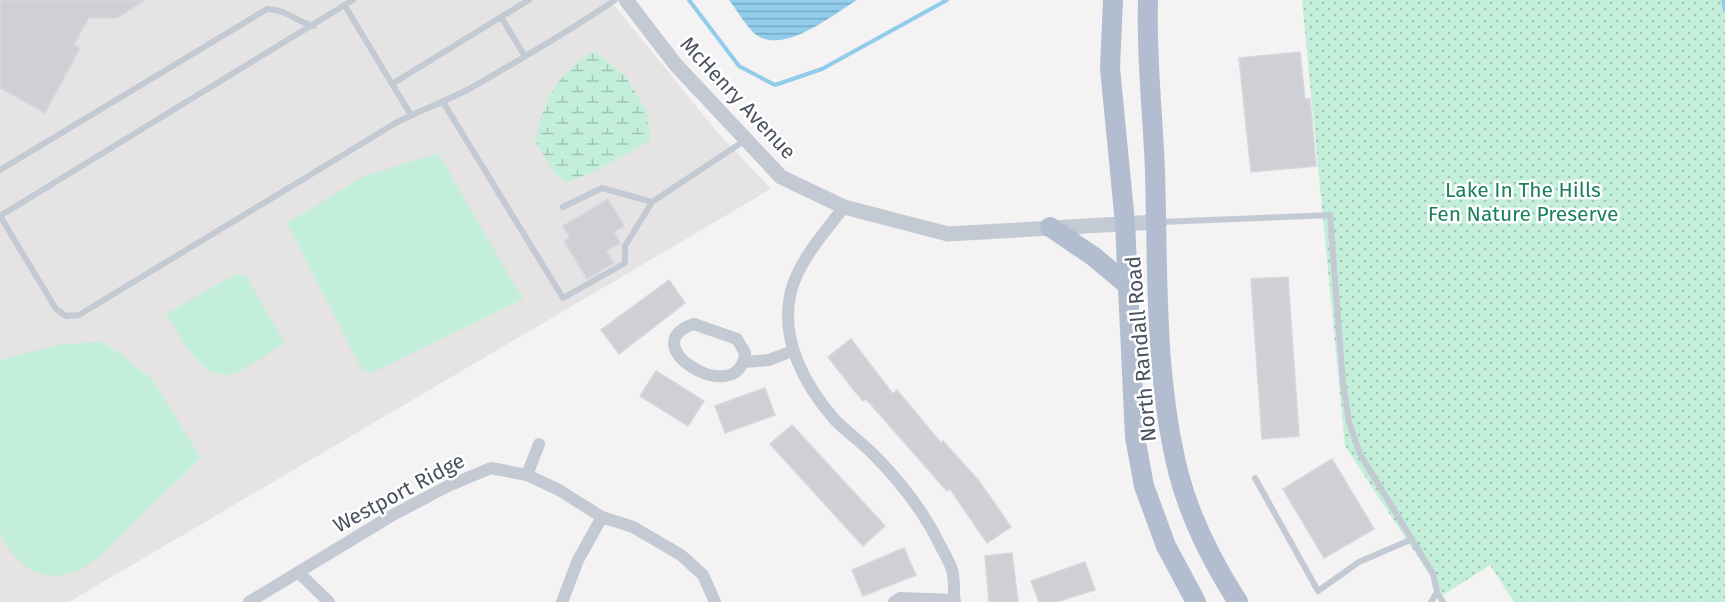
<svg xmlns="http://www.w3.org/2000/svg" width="1725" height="602" viewBox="0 0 1725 602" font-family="'Fira Sans',sans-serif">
	<defs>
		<pattern id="wetland-marsh" width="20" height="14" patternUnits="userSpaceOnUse" patternTransform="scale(1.5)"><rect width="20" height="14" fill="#c3efda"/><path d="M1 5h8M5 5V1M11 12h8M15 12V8" fill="none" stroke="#a0c4b4"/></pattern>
		<pattern id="park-dots" width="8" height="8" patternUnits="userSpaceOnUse" patternTransform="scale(1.5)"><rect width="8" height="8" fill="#c3efda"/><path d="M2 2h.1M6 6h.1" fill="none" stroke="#a0c4b4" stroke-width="1.8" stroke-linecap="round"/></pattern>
		<pattern id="water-rules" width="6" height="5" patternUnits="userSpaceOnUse" patternTransform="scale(1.5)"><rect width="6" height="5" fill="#91cdeb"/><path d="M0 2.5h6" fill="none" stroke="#78a9c2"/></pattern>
	</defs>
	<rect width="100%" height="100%" fill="#f4f2f2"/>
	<path fill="#e5e3e4" d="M0,0h610l108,133 53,56 -702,413h-69z"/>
	<path fill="#c3efda" d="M438,153l85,146 -151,74 -10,-3 -75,-147 76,-46z
		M235,274l11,2 39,67c-12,7 -41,28 -53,31 -32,8 -51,-39 -66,-60z
		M101,341l21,14 30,24 49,79c-24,23 -47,45 -70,67 -17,17 -34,38 -56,47 -34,13 -63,-9 -75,-41v-171l59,-15z"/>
	<path fill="url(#wetland-marsh)" d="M595,51l31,26 21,34 3,30 -56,31 -28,10 -11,-8 -20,-33c10,-43 21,-67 60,-90z"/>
	<path fill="url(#park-dots)" d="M1302,0h423v602h-211l-24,-37 -47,30 -98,-149z"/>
	<path fill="url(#water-rules)" d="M729,0h128c-25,15 -74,56 -102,34 -10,-9 -18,-24 -26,-34z"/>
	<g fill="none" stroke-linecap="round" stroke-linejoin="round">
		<path stroke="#91cdeb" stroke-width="4" d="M689,0l50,66 36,19 47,-16 125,-69
			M1723,0l2,11"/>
	</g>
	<path fill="#cfd0d6" stroke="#d6d7dd" stroke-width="1.5" d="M0,0h145l-28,18h-28l-15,26 6,4 -35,65 -45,-25z
		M1300,52l5,47h5l6,67 -65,6 -12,-114z
		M608,199l16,27 -10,6 6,11 -14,8 8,12 -27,16 -23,-38 6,-3 -7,-12z
		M1288,277l11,159 -37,3 -11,-160z
		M669,280l16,23 -66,51 -18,-24z
		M851,339l42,55 4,-4 44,53 2,-2 36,40 32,46 -24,16 -37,-54 -3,2 -81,-92 -3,2 -10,-12 -25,-32z
		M656,371l48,30 -16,25 -48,-30z
		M765,388l10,27 -50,18 -10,-27z
		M792,425l93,101 -22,20 -93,-102z
		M1332,459l42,70 -50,29 -41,-69z
		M904,548l12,27 -53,21 -11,-26z
		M1012,553l6,49h-29l-4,-46z
		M1085,562l10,28 -39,12h-17l-8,-21z"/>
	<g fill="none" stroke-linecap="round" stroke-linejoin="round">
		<path stroke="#c3cad3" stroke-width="6" d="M345,6l47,78 109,-67 23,38
			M501,17l28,-17
			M392,84l19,31
			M443,102l120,196 62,-35v-17l27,-44
			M0,170l267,-161c22,1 27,12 47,17
			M563,207l39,-19 50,14 92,-61
			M0,216l56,93 10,7 13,-1 315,-191c24,-13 50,-22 75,-35 49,-28 99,-57 146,-89
			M0,216l353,-216
			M1160,222l170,-7 13,168 6,39 11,32 73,120 4,18 -6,10
			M1255,478l63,113 41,-29 51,-22
			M1437,592l6,10"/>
		<path stroke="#c3cad3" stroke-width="12" d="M844,207c-20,26 -44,52 -53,84 -12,48 14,95 44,129 12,12 26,22 38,34 26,26 51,58 67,91 4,8 10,17 12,25 3,10 1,22 3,32
			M694,324l43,15 8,14c-5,58 -115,-8 -51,-29z
			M744,362l25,-2 23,-9
			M527,475l12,-31
			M299,573l30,29
			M249,602l142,-86 57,-30 43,-18 36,7 32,15 43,27 31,10 48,28 22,20 12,27
			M562,602l16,-42 24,-43
			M894,602l6,-4 54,2"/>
		<path stroke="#c3cad3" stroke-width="15" d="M626,0l50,65 105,112 63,30 104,27 208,-12"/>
		<path stroke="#b2bdcf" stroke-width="20" d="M1113,0l-3,68 15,155 10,214 9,49 22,60 30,56
			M1148,0c-2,57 5,115 7,172 3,100 -1,205 24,303 12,45 34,88 59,127
			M1050,227l43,29 36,30"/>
	</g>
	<g text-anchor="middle" stroke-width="5" stroke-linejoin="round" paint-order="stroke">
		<g font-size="21" fill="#4a525f" stroke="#fff">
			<text transform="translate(738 98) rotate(47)" y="7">McHenry Avenue</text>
			<text transform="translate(1141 349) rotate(-95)" y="7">North Randall Road</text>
			<text transform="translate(399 493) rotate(-28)" y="7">Westport Ridge</text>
		</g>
		<g font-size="21" fill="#1a815b" stroke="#fff">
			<text x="1523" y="197">Lake In The Hills<tspan x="1523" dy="24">Fen Nature Preserve</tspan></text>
		</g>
	</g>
</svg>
